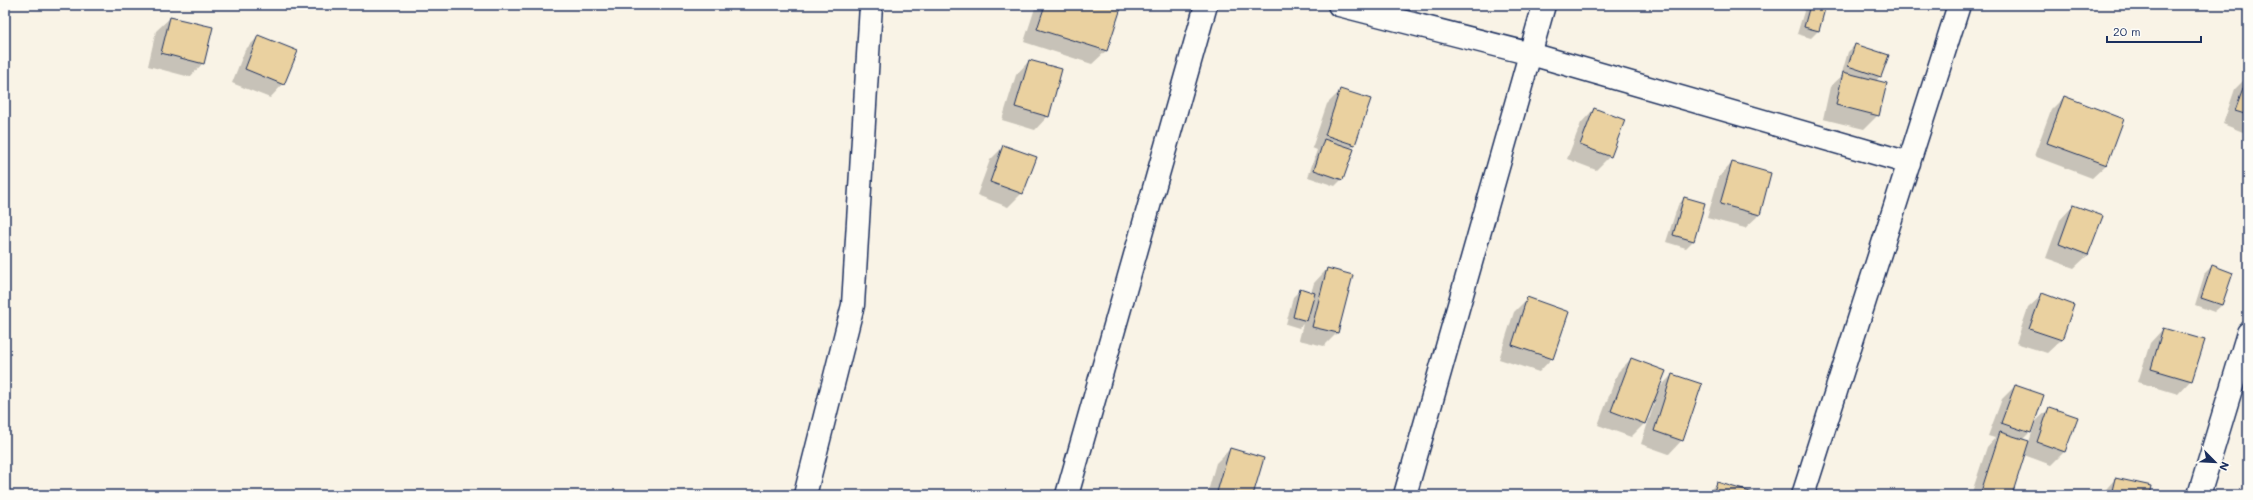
<svg xmlns="http://www.w3.org/2000/svg" width="2253" height="500" viewBox="0 0 2253 500" font-family="Mali,sans-serif">
	<rect width="100%" height="100%" fill="#f9f3e6"/>
	<filter id="ink" filterUnits="userSpaceOnUse"><feTurbulence type="fractalNoise" baseFrequency=".025" numOctaves="2"/><feDisplacementMap in="SourceGraphic" scale="8" xChannelSelector="R" yChannelSelector="G"/><feConvolveMatrix kernelMatrix="1 2 1 2 8 2 1 2 1" color-interpolation-filters="sRGB"/></filter>
	<g filter="url(#ink)">
		<path fill="#0003" d="M1036,5h85l-15,46 -14,13 -68,-22z
			M1806,5h19l-7,26 -7,7 -14,-4z
			M170,18l33,45 -13,14 -42,-11 8,-35z
			M259,36l24,48 -13,14 -38,-15 13,-33z
			M1855,45l25,31 -4,5 2,34 -14,14 -41,-10 7,-32 14,-13 -2,-1 6,-21z
			M1029,61l19,55 -13,14 -33,-10 14,-45z
			M2248,76v58l-25,-10 12,-35z
			M1341,90l13,55 -4,4 -8,30 -7,7 -27,-9 9,-27 -5,-2 15,-44z
			M2064,97l42,68 -14,13 -58,-22 17,-46z
			M1594,109l16,47 -14,14 -29,-11 14,-36z
			M1004,146l18,47 -14,14 -31,-12 13,-35z
			M1732,163l38,11 -11,41 -14,13 -38,-10 12,-41z
			M1685,198l8,43 -7,7 -20,-6 12,-37z
			M2073,206l15,49 -14,13 -28,-10 14,-38z
			M2212,266l10,39 -8,7 -19,-7 10,-32z
			M1327,269l11,63 -14,14 -25,-6 4,-16 -4,4 -13,-4 7,-27 7,-7 11,3 3,-10z
			M2042,295l31,11 -12,34 -14,13 -31,-10 12,-35z
			M1527,299l25,59 -13,14 -40,-13 15,-47z
			M2163,329l28,51 -13,14 -40,-12 12,-39z
			M1631,359l26,31 15,-15 10,65 -13,14 -28,-10 14,-43 -2,-1 -9,24 -13,13 -33,-12 20,-53z
			M2015,386l15,46 -8,8 7,2 7,-21 14,-13 14,44 -13,13 -27,-10 -13,40h-40l16,-48 8,-9 -7,-2 14,-37z
			M1230,449l22,46h-45l9,-32z
			M2115,479l34,16h-48z
			M1717,483l39,12h-51z"/>
		<path fill="#ead1a0" stroke="#1b2f5e" d="M1045,5h77l-15,46 -70,-22z
			M1810,5h16l-7,26 -15,-4z
			M170,17l43,10 -9,37 -43,-11z
			M258,35l40,16 -14,34 -39,-16z
			M1855,44l34,11 -8,22 -33,-11z
			M1029,60l33,9 -13,48 -34,-10z
			M1843,72l44,11 -8,33 -43,-11z
			M2248,75v40l-13,-4z
			M1340,89l31,10 -16,46 -30,-10z
			M2064,96l60,23 -17,46 -60,-22z
			M1594,108l31,12 -14,37 -31,-12z
			M1324,139l30,10 -11,31 -29,-10z
			M1003,145l34,12 -14,37 -33,-12z
			M1732,162l39,11 -11,42 -40,-11z
			M1684,197l21,6 -11,38 -21,-6z
			M2073,205l30,11 -15,39 -29,-11z
			M2212,265l21,8 -11,32 -21,-7z
			M1327,268l26,7 -15,58 -26,-6z
			M1300,288l15,5 -8,28 -14,-4z
			M2042,293l32,12 -12,35 -33,-11z
			M1527,297l42,15 -16,47 -41,-14z
			M2163,328l42,12 -13,41 -41,-12z
			M1631,358l35,13 -21,53 -34,-13z
			M1672,374l30,10 -19,57 -29,-10z
			M2015,385l29,10 -13,38 -30,-10z
			M2049,407l29,10 -13,35 -28,-10z
			M2000,432l29,9 -17,54h-32z
			M1230,448l34,10 -11,37h-26l-10,-3z
			M2115,478l37,8 -2,9h-39z
			M1717,482l43,13h-47z"/>
		<g fill="none" stroke-linecap="round" stroke-linejoin="round">
			<g stroke="#1b2f5e" stroke-width="25">
				<path id="minor" d="M1339,5l192,49 378,109
					M805,495l48,-190 18,-300
					M1067,495l139,-490
					M1405,495l139,-490
					M1803,495l156,-490
					M2199,495l49,-162"/>
			</g>
			<use href="#minor" stroke="#fdfcf7" stroke-width="22"/>
		</g>
	</g>
	<rect width="2253" height="500" fill="none" stroke="#fdfcf7" stroke-width="20"/>
	<rect x="10" y="10" width="2233" height="480" fill="none" stroke="#1b2f5e" stroke-width="1.5" filter="url(#ink)"/>
	<g transform="translate(2215 462) rotate(114)" stroke="#fdfcf7" stroke-width="3" paint-order="stroke">
	<path d="M0-3L7 15L0 10L-7 15Z" fill="#1b2f5e"/>
	<text y="-6" font-size="11" font-weight="bold" text-anchor="middle" fill="#1b2f5e">N</text>
	</g>
	<path d="M2107 36v6h94v-6" fill="none" stroke="#1b2f5e" stroke-width="2"/>
	<text x="2113" y="36" font-size="12" fill="#1b2f5e" stroke="#fdfcf7" stroke-width="3" paint-order="stroke">20 m</text>
</svg>
